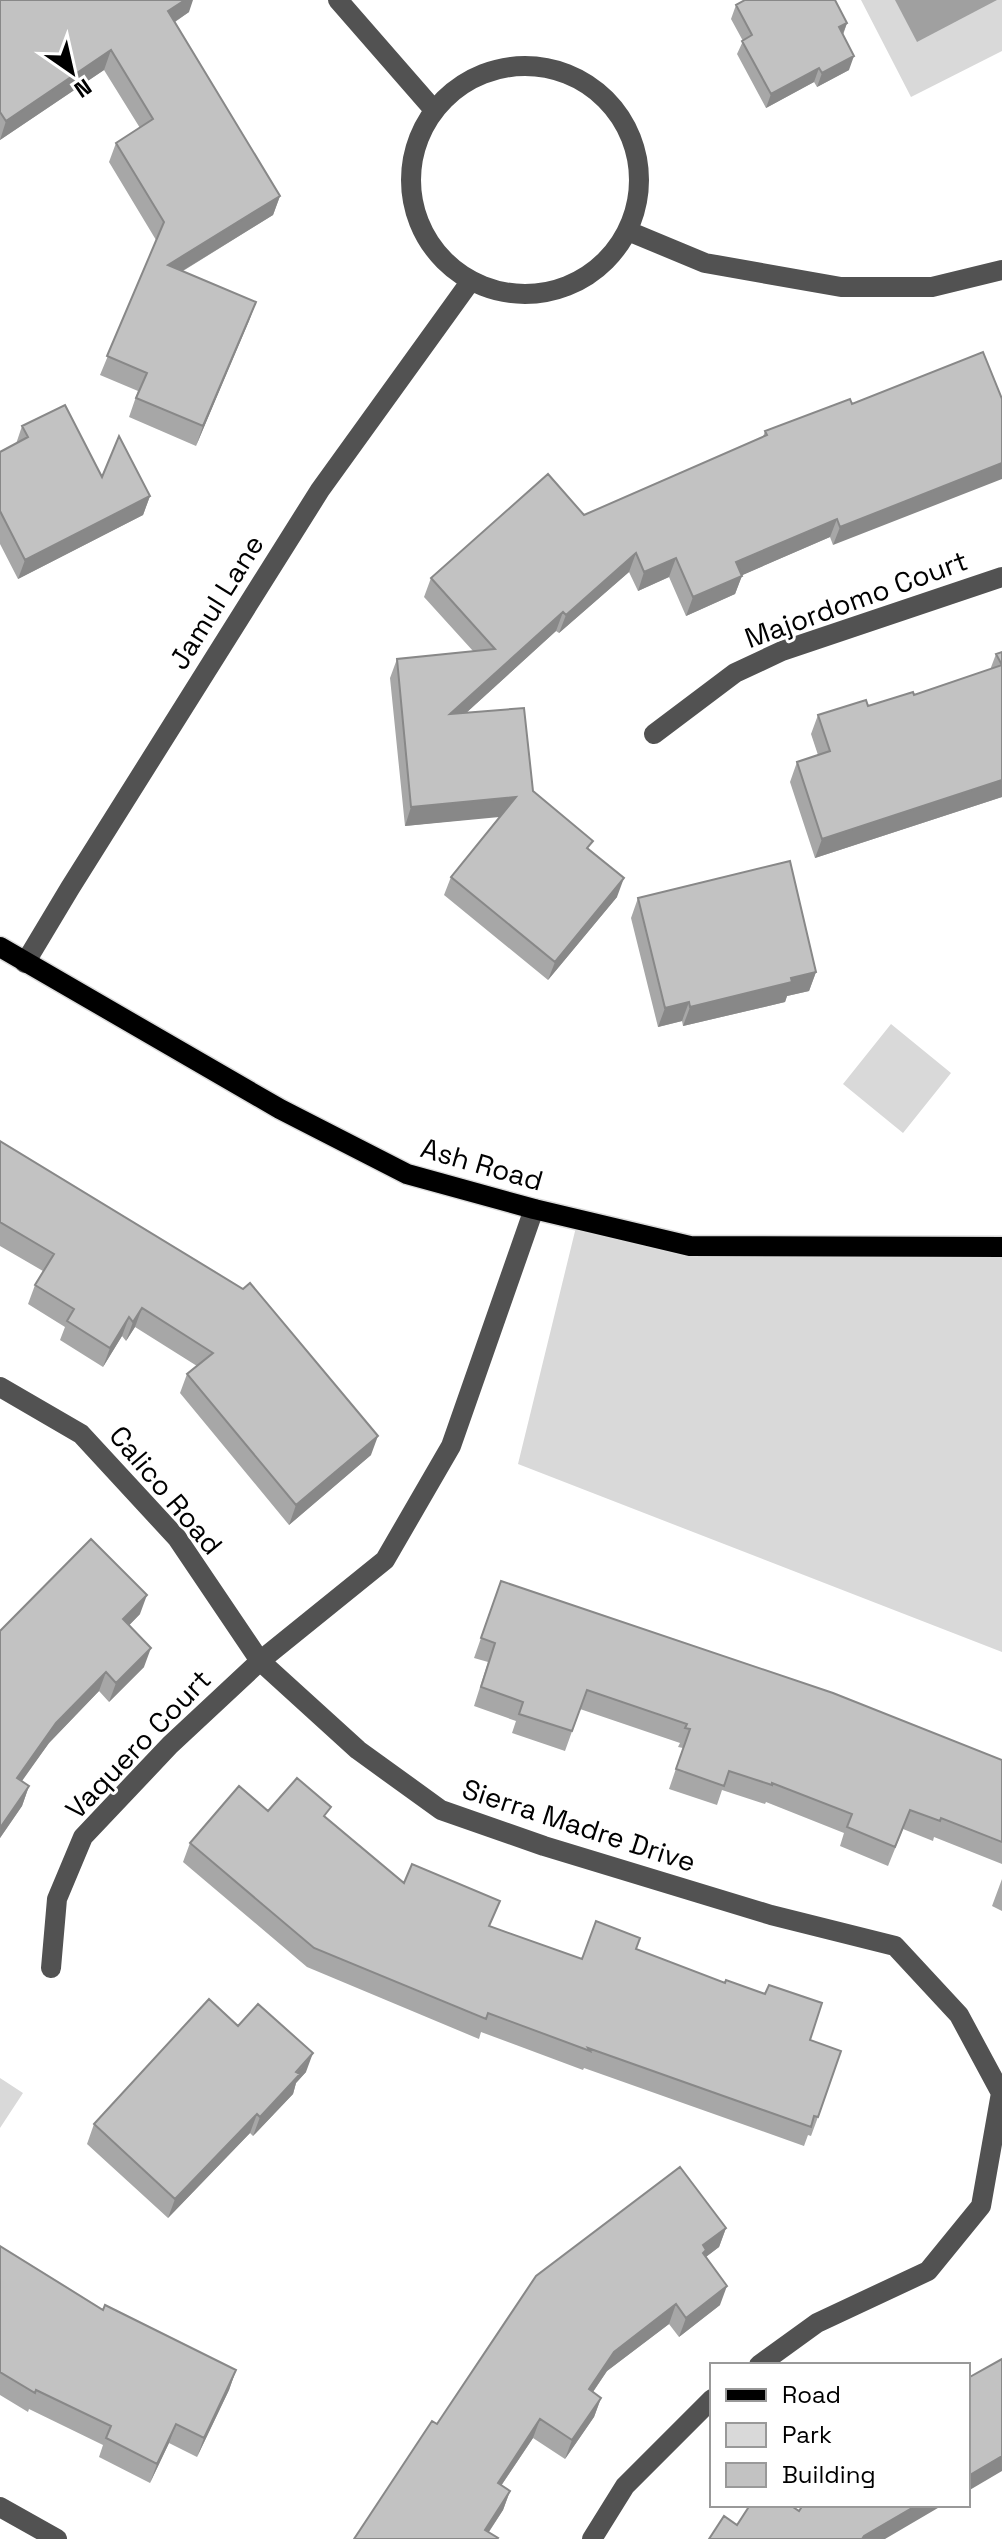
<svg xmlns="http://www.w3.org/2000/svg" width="1002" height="2539" viewBox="0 0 1002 2539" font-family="'Space Grotesk',sans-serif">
	<rect width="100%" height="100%" fill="#fff"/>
	<path fill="#d9d9d9" d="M861,0h141v51l-91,46z
		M891,1024l60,49 -48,60 -60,-49z
		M578,1219l112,27 312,1v405l-484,-188z
		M0,2078l23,15 -23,35z"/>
	<path fill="#a0a0a0" d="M895,0h102l-80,42z"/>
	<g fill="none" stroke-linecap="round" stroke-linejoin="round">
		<g stroke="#dbdbdb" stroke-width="23">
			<path id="major" d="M0,947l280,162 127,65 127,35 156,37 312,1"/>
		</g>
		<path stroke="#525252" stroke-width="20" d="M338,0l96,110
			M411 180a114 114 0 1 1 228 0a114 114 0 1 1-228 0Z
			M628,231l77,32 136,24h91l70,-17
			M654,734l81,-61 47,-22 220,-74
			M25,963l45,-75 250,-398 150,-208
			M0,1387l81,47 96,104 83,123 98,89 83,60 103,36 227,69 124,31 64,69 42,78 -20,113 -53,65 -111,52 -58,42
			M51,1968l6,-69 26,-62 87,-92 90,-84 125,-101 66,-114 83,-237
			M0,2507l57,32
			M592,2539l33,-53 87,-87"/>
		<use href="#major" stroke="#000" stroke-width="20"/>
	</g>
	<path fill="#a7a7a7" d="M0,0l189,12 -14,10 105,174 -7,19 -90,56 73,31 -60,144 -67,-29 9,-26 -38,-16 56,-135 -47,-78 7,-19 24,-15 -36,-58 -104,70z
		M736,5l111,18 -4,12 6,35 -32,17 -3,-5 -48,26 -29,-54 6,-13 -12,-22z
		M983,352l-150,193 -3,-8 -88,38 -7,19 -49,22 -17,-39 -31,14 -9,-19 -70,61 -3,-2 -90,82 67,78 57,59 27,47 -69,83 -104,-85 7,-18 49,-61 -95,10 -15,-148 7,-19 76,-8 -49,-54 7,-19 153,-63 179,-78 2,-6 87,-27z
		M22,426l80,51 48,19 -7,19 -125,64 -18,-35v-92l16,-8z
		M1002,652v145l-187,61 -25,-76 7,-20 21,-7 -7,-21 7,-19 50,-9 46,-11 76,-25 6,-16z
		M638,898l178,74 -7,19 -22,5 -2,6 -102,24 -1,-5 -24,6 -27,-109z
		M0,1141l371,314 -82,70 -109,-132 7,-19 10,-8 -62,-39 -9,14 -4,-5 -19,31 -43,-27 5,-13 -37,-23 7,-19 8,-14 -43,-25z
		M501,1581l501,179v104l-68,-27 -1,4 -30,-12 -15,37 -48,-20 4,-13 -78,-31 -1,2 -43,-14 -5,15 -48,-16 14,-41 -5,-1 2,-4 -100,-34 -15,42 -53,-18 4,-12 -42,-15 14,-44 -14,-4z
		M140,1614l-11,11 15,42 -35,35 -10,-11 -50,52 -28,38 8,5 -7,20 -22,32v-207z
		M268,1811l59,8 77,64 86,43 92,33 54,-10 174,91 8,77 -7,19 -3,-1 -4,11 -220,-78 -1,2 -102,-38 -2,7 -172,-72 -124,-105 7,-19z
		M1002,1879v32l-10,-5z
		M238,2026l68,46 -10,11 -3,11 -40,42 -3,-3 -82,85 -81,-74 7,-20z
		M726,2228l-7,19 -13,10 14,48 -41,32 -10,-13 -62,47 -14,21 8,6 -7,19 -29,42 -32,-21 -32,48 9,5 -7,19 -14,22 -135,7 83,-115z
		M0,2246l103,64 133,60 -7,20 -32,67 -28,-14 -19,40 -51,-26 4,-12 -74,-36 -1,3 -28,-17z"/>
	<path fill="#888" d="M185,0h8l-4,12 -28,19 7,-20z
		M847,23l-5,13 -3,-9z
		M111,50l-7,20 -104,70 6,-19z
		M854,56l-5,14 -32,17 5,-14z
		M819,68l-5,14 -48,26 5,-14z
		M280,196l-7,19 -112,69 7,-19z
		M256,302l-7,19 -53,125 7,-20z
		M1002,463v16l-169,66 7,-18z
		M150,496l-7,19 -125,64 7,-19z
		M837,519l-7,18 -101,44 7,-19z
		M636,553l-7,19 -70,61 7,-18z
		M676,558l-7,19 -31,14 6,-19z
		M742,576l-7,18 -49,22 7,-19z
		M563,612l-7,19 -112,102 6,-19z
		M1002,780v17l-187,61 7,-19z
		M516,797l-6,19 -105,10 6,-19z
		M624,878l-7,19 -69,83 7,-18z
		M816,972l-7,19 -22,5 -2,6 -102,24 7,-19 101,-29z
		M689,1002l-7,19 -24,6 7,-19z
		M142,1308l-7,19 -9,14 7,-19z
		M129,1317l-7,19 -19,31 7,-19z
		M378,1436l-7,19 -82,70 7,-20z
		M147,1595l-7,19 -24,25 7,-20z
		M151,1648l-7,19 -35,35 7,-19z
		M106,1672l-7,19 -50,52 -39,55 7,-20 39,-55z
		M29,1786l-7,20 -22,32v-10z
		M313,2053l-7,19 -10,11 -3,11 -40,42 7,-19z
		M257,2114l-7,19 -82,85 7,-19z
		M726,2228l-7,19 -16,12v-14z
		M727,2286l-7,19 -41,32 7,-19z
		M676,2304l-7,20 -62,47 -25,37 7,-19 25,-37z
		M236,2370l-7,20 -32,67 7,-19z
		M601,2398l-7,19 -29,42 7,-19z
		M540,2419l-7,19 -43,64 8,-19z
		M176,2424l-7,19 -19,40 7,-19z
		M1002,2456v15l-34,20v-15z
		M510,2491l-7,19 -19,29 1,-9z
		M917,2505h26l-58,34h-23l2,-3z"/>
	<path fill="#c2c2c2" stroke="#888" stroke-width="2" d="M0,0h185l-17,11 112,185 -112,69 88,37 -53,124 -67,-28 11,-25 -40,-17 57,-134 -48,-79 37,-24 -42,-69 -105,71 -6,-9z
		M745,0h90l12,23 -8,4 15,29 -32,17 -3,-5 -48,26 -29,-53 10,-6 -16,-30z
		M983,352l19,47v64l-162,64 -3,-8 -101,43 6,14 -49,21 -17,-39 -32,14 -8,-19 -70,62 -3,-3 -113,102 74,-6 9,83 60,50 -6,7 37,30 -69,84 -104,-85 65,-80 -105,10 -14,-148 98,-10 -64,-71 117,-104 36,41 183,-80 -2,-4 85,-32 2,5z
		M65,405l37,72 17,-41 31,60 -125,64 -25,-49v-59l28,-15 -6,-11z
		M1002,652v13l-6,-11z
		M1002,665v115l-180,59 -25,-77 33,-11 -12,-36 48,-15 2,6 45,-14 1,3z
		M790,861l26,111 -25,6 1,4 -102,25 -1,-5 -24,6 -27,-110z
		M0,1141l243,148 7,-6 128,153 -82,69 -109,-131 26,-21 -71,-45 -9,14 -4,-5 -19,31 -43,-27 7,-12 -39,-24 19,-31 -54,-32z
		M91,1539l56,56 -24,24 28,29 -35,35 -10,-11 -50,51 -39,55 12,8 -29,42v-197z
		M501,1581l332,112 169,67v82l-61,-24 -1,3 -30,-11 -15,37 -48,-20 5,-13 -80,-31v2l-43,-14 -5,15 -48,-17 14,-40 -5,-1 2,-4 -100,-34 -15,41 -53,-17 4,-12 -42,-15 14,-44 -14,-5z
		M297,1778l34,29 -7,9 80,67 8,-19 88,37 -11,25 93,33 14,-38 44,17 -4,11 89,34 1,-3 39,14 4,-9 53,18 -12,37 31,11 -23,66 -4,-1 -3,11 -223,-79 2,3 -102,-38 -2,6 -172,-71 -124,-105 49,-57 29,25z
		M209,1999l29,27 20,-22 55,49 -17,19 4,2 -40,43 -3,-3 -82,85 -81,-75z
		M680,2167l46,61 -23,17 3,5 -3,3 24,33 -41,32 -10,-14 -62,48 -25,37 12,9 -29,42 -32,-21 -42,64 12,8 -25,39 13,8 -1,1h-143l78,-118 5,3 99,-148z
		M0,2246l103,64 2,-5 131,65 -32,68 -28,-14 -19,40 -51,-26 5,-12 -75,-36 -1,3 -35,-21z
		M1002,2359v97l-34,20v-98z
		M750,2505h40l9,6 4,-6h114l-53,31 -2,3h-153l15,-23 13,9z"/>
	<g text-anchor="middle" stroke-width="6" stroke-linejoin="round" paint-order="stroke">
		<g font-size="28" fill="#000" stroke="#fff">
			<text transform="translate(856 599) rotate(-20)" y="10">Majordomo Court</text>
			<text transform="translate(216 602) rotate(-58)" y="10">Jamul Lane</text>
			<text transform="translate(482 1164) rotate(16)" y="10">Ash Road</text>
			<text transform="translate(166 1490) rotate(50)" y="10">Calico Road</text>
			<text transform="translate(138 1744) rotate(-46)" y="10">Vaquero Court</text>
			<text transform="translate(579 1825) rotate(18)" y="10">Sierra Madre Drive</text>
		</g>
	</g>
	<rect x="710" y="2363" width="260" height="144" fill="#ffffff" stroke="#999999" stroke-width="2"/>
	<rect x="726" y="2389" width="40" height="12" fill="#000000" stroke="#999999" stroke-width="2"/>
	<text x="782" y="2403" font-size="24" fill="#000000">Road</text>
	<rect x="726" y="2423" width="40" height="24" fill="#d9d9d9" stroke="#999999" stroke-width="2"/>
	<text x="782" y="2443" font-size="24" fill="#000000">Park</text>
	<rect x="726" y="2463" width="40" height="24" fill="#c2c2c2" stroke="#999999" stroke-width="2"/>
	<text x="782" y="2483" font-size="24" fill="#000000">Building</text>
	<g transform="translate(72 72) rotate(146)" stroke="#ffffff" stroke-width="6" paint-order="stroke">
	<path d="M0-6L14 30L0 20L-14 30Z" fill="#000000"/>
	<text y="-12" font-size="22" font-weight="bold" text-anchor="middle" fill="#000000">N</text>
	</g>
</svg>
